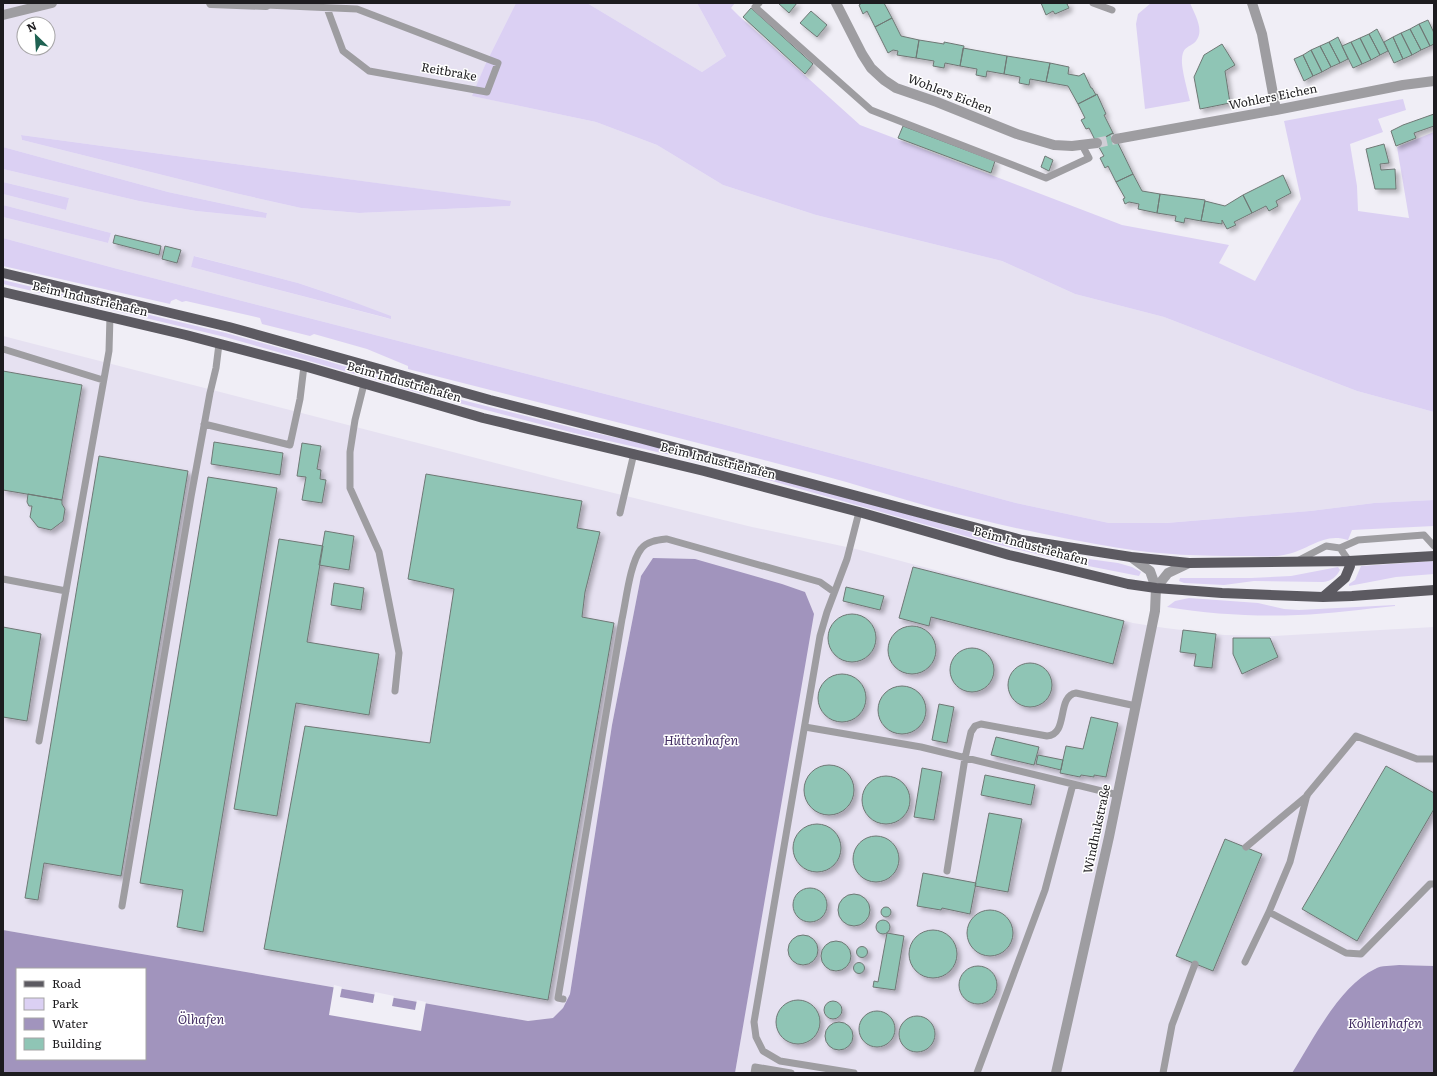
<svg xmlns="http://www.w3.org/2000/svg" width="1437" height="1076" viewBox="0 0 1437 1076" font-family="Literata,serif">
	<defs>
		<filter id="shadow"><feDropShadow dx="3.5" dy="3.5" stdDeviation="2" flood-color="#0004"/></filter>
	</defs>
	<rect width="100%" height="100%" fill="#f0eef6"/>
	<path fill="#e6e1f1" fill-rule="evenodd" d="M3,3h513l-31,62 -12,31 123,26 61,23 66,40 93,30 186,46 73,33 89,23 193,74 77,21v88l-60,3 -64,8 -145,12h-56l-93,-20 -294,-79 -608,-156 -111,-30v-21l105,26 3,-10 -108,-28v-11l63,16 3,-12 -66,-16v-13l136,32 57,10 70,7 1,-5 -99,-21 -165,-45zM24,24h24v24h-24zM21,135l489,66v5l-151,7 -58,-5 -62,-14 -217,-54zM195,256l103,27 45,15 47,21 -199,-52z
		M587,3h110l29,53 -24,16z
		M3,336l558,144 191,47 104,22 277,74 32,5 59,7 50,1 160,-9v339l-35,-1 -64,40 -43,68h-557l45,-267 -139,-230 -29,149 -42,269 -7,14 -9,10 -26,3 -525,-91z"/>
	<path fill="#dbd0f3" d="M516,3h71l115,69 24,-16 -29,-53h38l-4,5 8,8 121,109 262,100 107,20 -10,18 36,18 46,-82 -17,-78 119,-22 3,11 -28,9 5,13 -33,12 7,42 1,25 51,7 -12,-71 37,-15v280l-77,-21 -193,-74 -89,-23 -73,-33 -186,-46 -93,-30 -66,-40 -61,-23 -124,-26 13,-31z
		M1151,3h39c4,10 15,27 6,38 -6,7 -13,4 -14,18 -1,9 6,33 8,42l-45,8 -9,-85 2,-10z
		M21,135l490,66 -1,5 -151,7 -58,-5 -62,-14 -217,-54z
		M3,147l165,45 99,21 -1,5 -70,-7 -57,-10 -136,-32z
		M3,182l66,16 -3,12 -63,-16z
		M3,205l108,28 -3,10 -105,-26z
		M3,238l111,30 608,156 294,79 93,20h57l144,-12 64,-8 60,-3v26l-82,4 -4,10c-24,-8 -38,9 -60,14 -13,4 -29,2 -43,2 -42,0 -85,-1 -126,-8 -62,-10 -124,-24 -185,-40 -39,-11 -78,-24 -117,-34 -136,-36 -273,-70 -409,-105v-3l-41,-17 -53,-15 -4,2 -48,-12 -2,-6 -74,-17 -4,1 -6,-3 -5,2 -1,3 -167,-38z
		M194,256l104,27 45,15 48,18v3l-200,-52z
		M3,280l223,53 91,25 77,23 -1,4 -168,-48 -222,-53z
		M401,383l61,17 120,30 81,18 165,43 190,55 63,12 37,5 14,4 9,5 -2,4 -66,-13 -97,-24 -204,-58 -93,-24 -105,-24 -173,-45z
		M1434,561v13l-38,3 -47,9v-2l6,-4 6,-14z
		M1338,567l2,3c-4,7 -8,11 -17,12l-69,-1 -30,4 -40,-2 -5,-2 1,-3h71l40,-2z
		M1189,598l69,5 26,6 15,1 96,-5v1c-32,3 -65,8 -97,9 -44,2 -88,-1 -131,-8l8,-6z"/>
	<path fill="#a194bd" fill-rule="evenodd" d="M653,558l42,1 87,25 23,8 9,22 -79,459h-732v-143l525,91 25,-3 10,-10 7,-14 42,-269 29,-149zM17,969h128v90h-128z
		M1399,965l35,1v107h-142c21,-33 47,-87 83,-104 6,-4 17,-3 24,-4z"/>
	<path fill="#f0eef6" d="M334,985l8,2 -2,10 33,6 2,-11 19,4 -2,10 23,4 2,-10 9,2 -5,29 -92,-16z"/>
	<path fill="#8fc5b5" stroke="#6f7875" filter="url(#shadow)" d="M778,3h19l-8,10z
		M862,3h22l8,15 -17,9 -8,-16 -4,3 -4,-9z
		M1041,3h29l-3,1 2,4 -14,6 -2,-3 -7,4z
		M751,8l62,56 -8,10 -62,-57z
		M811,11l16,14 -10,12 -17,-14z
		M892,18l9,18 18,4 -3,18 -19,-3 1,-4 -5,-1 -5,3 -13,-26z
		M1428,20l6,13v11l-4,2 -11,-22z
		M1419,24l11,22 -9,4 -11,-21z
		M1377,29l11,22 -8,4 -11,-21z
		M1410,29l11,21 -9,5 -11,-22z
		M1401,33l11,22 -9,4 -10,-22z
		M1369,34l11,21 -9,5 -11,-22z
		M1338,37l10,22 -8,4 -11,-21z
		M1393,37l10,22 -9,4 -10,-21z
		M1360,38l11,22 -9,4 -11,-22z
		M919,40l25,4v-2l20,4 -4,20 -15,-3 -1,5 -11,-2 1,-5 -18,-3z
		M1329,42l11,21 -9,4 -11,-21z
		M1351,42l11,22 -9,4 -11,-22z
		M1222,44l13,21 -10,6 5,32 -30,6 -6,-32 10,-22z
		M1320,46l11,21 -9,5 -11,-22z
		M963,48l44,8 -3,18 -17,-3 -1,6 -10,-2 1,-6 -17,-3z
		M1311,50l11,22 -9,4 -10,-21z
		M1303,55l10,21 -9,5 -10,-22z
		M1007,56l43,7 -4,19 -16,-3 -1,6 -10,-2 1,-6 -16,-3z
		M1050,63l19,4 -1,7 11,2 5,-3 7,15h1l4,7 -18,9 -10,-18 -22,-4z
		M1097,94l9,20 -2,1 9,18 -17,9 -7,-14 -3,1 -5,-9 4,-2 -7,-14z
		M1434,114v12l-20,7 2,5 -20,8 -5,-15 12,-6z
		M903,126l92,35 -4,12 -93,-35z
		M1113,133l20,41 -17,8 -8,-16 -3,2 -5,-10 4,-2 -8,-14z
		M1384,144l5,19 -9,1 1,6 14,-1 1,20h-21l-9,-40z
		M1045,156l8,4 -4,11 -8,-4z
		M1133,174l9,17 18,3 -3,19 -19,-4 1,-5 -10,-2 -4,2 -2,-5 2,-1 -9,-16z
		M1283,175l8,18 -15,8 2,5 -9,5 -3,-5 -14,7 -9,-18z
		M1160,194l45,6 -4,21 -16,-3 -1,5 -9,-2 1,-5 -19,-3z
		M1243,195l9,18 -18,9 2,3 -9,4 -5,-9v4l-21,-3 4,-20 20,5z
		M115,235l46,11 -2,9 -46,-12z
		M165,246l16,4 -4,13 -15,-4z
		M3,371l79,14 -20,115 -59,-10z
		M214,442l69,11 -3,22 -69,-11z
		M302,443l19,3 -4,23 4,1 -1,9 6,1 -4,23 -20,-3 4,-23 -9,-1z
		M99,456l89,15 -67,405 -77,-13 -6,37 -13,-2z
		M426,474l156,27 -5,27 23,4 -15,60 -3,25 32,6 -66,377 -284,-51 41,-223 125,17 24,-154 -46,-10z
		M208,477l69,11 -74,444 -26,-5 6,-37 -43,-7z
		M28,494l34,6v4l3,5 -2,12 -12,9 -13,-3 -8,-10 2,-11h-3l-2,-4z
		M325,531l29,5 -5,34 -30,-5z
		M279,539l44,7 -16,96 72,12 -10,61 -73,-12 -19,113 -43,-7z
		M913,567l211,54 -11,43 -182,-47 -2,9 -30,-8z
		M334,583l30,5 -3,22 -30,-5z
		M846,587l38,9 -4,14 -37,-9z
		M828 638a24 24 0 1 1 48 0a24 24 0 1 1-48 0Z
		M888 650a24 24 0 1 1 48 0a24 24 0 1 1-48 0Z
		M3,627l38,7 -14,87 -24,-4z
		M1183,630l33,4 -4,34 -18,-2 2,-12 -16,-2z
		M1233,638h37l8,19 -36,17 -9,-20z
		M950 670a22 22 0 1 1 44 0a22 22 0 1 1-44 0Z
		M1008 685a22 22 0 1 1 44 0a22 22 0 1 1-44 0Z
		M818 698a24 24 0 1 1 48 0a24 24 0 1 1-48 0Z
		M878 710a24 24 0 1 1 48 0a24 24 0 1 1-48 0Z
		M939,704l15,3 -7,36 -15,-3z
		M1091,717l27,6 -12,54 -12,-2v2l-13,-2 -1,2 -20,-4 6,-27 17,3z
		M996,737l43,10 -5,18 -43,-10z
		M1038,755l25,5 -2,10 -25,-6z
		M804 790a25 25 0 1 1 50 0a25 25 0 1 1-50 0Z
		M1386,766l48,27v16l-77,132 -55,-32z
		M922,768l20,4 -8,48 -20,-3z
		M985,775l50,10 -4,20 -50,-10z
		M862 800a24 24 0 1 1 48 0a24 24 0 1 1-48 0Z
		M989,813l33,6 -14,73 -33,-6z
		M793 848a24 24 0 1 1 48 0a24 24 0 1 1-48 0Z
		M853 859a23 23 0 1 1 46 0a23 23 0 1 1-46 0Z
		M1225,839l37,15 -49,117 -37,-15z
		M923,873l53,10 -6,31 -28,-6 -1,2 -24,-4z
		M793 905a17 17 0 1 1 34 0a17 17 0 1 1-34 0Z
		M838 910a16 16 0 1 1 32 0a16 16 0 1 1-32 0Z
		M881 912a5 5 0 1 1 10 0a5 5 0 1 1-10 0Z
		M967 933a23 23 0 1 1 46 0a23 23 0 1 1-46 0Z
		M876 927a7 7 0 1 1 14 0a7 7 0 1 1-14 0Z
		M909 954a24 24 0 1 1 48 0a24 24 0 1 1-48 0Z
		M887,933l17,3 -9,54 -22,-3 1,-6 4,1z
		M788 950a15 15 0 1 1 30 0a15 15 0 1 1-30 0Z
		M821 956a15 15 0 1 1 30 0a15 15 0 1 1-30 0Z
		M856.5 952a5.5 5.5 0 1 1 11 0a5.5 5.5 0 1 1-11 0Z
		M853.5 968a5.5 5.5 0 1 1 11 0a5.5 5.5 0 1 1-11 0Z
		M959 985a19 19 0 1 1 38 0a19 19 0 1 1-38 0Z
		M776 1022a22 22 0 1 1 44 0a22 22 0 1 1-44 0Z
		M824 1010a9 9 0 1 1 18 0a9 9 0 1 1-18 0Z
		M859 1029a18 18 0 1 1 36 0a18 18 0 1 1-36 0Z
		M899 1034a18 18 0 1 1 36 0a18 18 0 1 1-36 0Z
		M825 1036a14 14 0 1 1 28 0a14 14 0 1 1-28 0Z"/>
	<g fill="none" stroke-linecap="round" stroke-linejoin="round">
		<path stroke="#d0ced6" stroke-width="10" stroke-dasharray="10 5" stroke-linecap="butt" d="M1097,143l19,-4"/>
		<path stroke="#9e9da1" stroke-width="7" d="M759,3l-4,4 116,103 175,68 43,-20 -7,-13
			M1093,3l19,7
			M266,5l91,4 141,54 -11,29 -118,-21 -26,-20 -16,-43
			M3,349l100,31
			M364,384l-9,36 -5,32v36l29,64 20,101 -4,38
			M204,424l86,21 10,-46 4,-33
			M620,513l14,-60
			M1340,548l18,-8 66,-5 10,11
			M1299,560l27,-14 14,2 9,13
			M3,579l63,12
			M805,727l116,20 197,48
			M39,741l70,-390 1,-35
			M1246,847l61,-51
			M947,871l18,-113 6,-26 4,-6 6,-2 66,12c22,-1 9,-40 29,-43l60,13
			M122,906l69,-409 19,-104 6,-25 3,-24
			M1269,912l77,41 15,1 69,-70h4
			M1245,962l24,-50 21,-50 17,-67 49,-59 61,23h17
			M563,999l-5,-1 64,-379c4,-18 8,-56 19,-70 6,-8 17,-9 26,-10l153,43 14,10
			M754,1073l1,-6 36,6
			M854,1073l-74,-12 -17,-10 -7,-14 -2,-15 66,-386 7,-24 20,-53 12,-47
			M977,1073l68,-183 28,-106
			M1163,1073l9,-48 23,-61"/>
		<path stroke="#9e9da1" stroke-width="10" d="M211,3l55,2
			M836,3l26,51 9,14 13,12 12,8 41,14 80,32 37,11 18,1 25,-3
			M1252,3l10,31 14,76
			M3,15l49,-12
			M1116,139l160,-29 127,-25 31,-4
			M1156,588l12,-15 21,-10
			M1056,1073l53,-236 46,-226 1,-23 -6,-17 -19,-14"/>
		<path stroke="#5c5a61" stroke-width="10" d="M3,273l226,54 261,73 149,38 383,102 109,17 58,6 160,-2 85,-5
			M3,292l183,43 118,31 179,52 221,53 155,41 150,43 119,29 28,4 66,5 101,4 29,-1 82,-6
			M1323,597l22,-19 5,-12 -1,-5"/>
	</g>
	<g text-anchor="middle" stroke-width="3" stroke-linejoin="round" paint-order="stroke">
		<g font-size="12" fill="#1d1c1f" stroke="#fff">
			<text transform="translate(449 72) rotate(10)" y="4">Reitbrake</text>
			<text transform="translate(950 94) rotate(21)" y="4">Wohlers Eichen</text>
			<text transform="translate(1273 97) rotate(-11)" y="4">Wohlers Eichen</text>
			<text transform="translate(90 299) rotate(13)" y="4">Beim Industriehafen</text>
			<text transform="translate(404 382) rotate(16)" y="4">Beim Industriehafen</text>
			<text transform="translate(718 461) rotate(14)" y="4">Beim Industriehafen</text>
			<text transform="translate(1031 546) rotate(15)" y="4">Beim Industriehafen</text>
			<text transform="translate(1097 829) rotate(-78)" y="4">Windhukstraße</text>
		</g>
		<g font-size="13" font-style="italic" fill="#442f64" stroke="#fff">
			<text x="701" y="745">Hüttenhafen</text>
			<text x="201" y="1024">Ölhafen</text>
			<text x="1385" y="1028">Kohlenhafen</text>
		</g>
	</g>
	<rect width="1437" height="1076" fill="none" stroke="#1d1c1f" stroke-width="8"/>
	<rect x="16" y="968" width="130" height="92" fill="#ffffff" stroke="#a5a4a5"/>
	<rect x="24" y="981" width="20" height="6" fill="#5c5a61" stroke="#a5a4a5"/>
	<text x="52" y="988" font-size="12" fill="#1d1c1f">Road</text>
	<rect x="24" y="998" width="20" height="12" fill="#dbd0f3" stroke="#a5a4a5"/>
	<text x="52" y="1008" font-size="12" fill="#1d1c1f">Park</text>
	<rect x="24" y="1018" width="20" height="12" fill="#a194bd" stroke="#a5a4a5"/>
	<text x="52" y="1028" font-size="12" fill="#1d1c1f">Water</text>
	<rect x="24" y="1038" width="20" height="12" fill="#8fc5b5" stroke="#a5a4a5"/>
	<text x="52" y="1048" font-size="12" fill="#1d1c1f">Building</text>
	<g transform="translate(36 36) rotate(335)"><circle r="19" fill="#ffffff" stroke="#a5a4a5"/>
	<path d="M0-3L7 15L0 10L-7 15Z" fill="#1f6252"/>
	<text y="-6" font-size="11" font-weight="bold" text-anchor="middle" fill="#1d1c1f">N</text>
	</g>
</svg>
